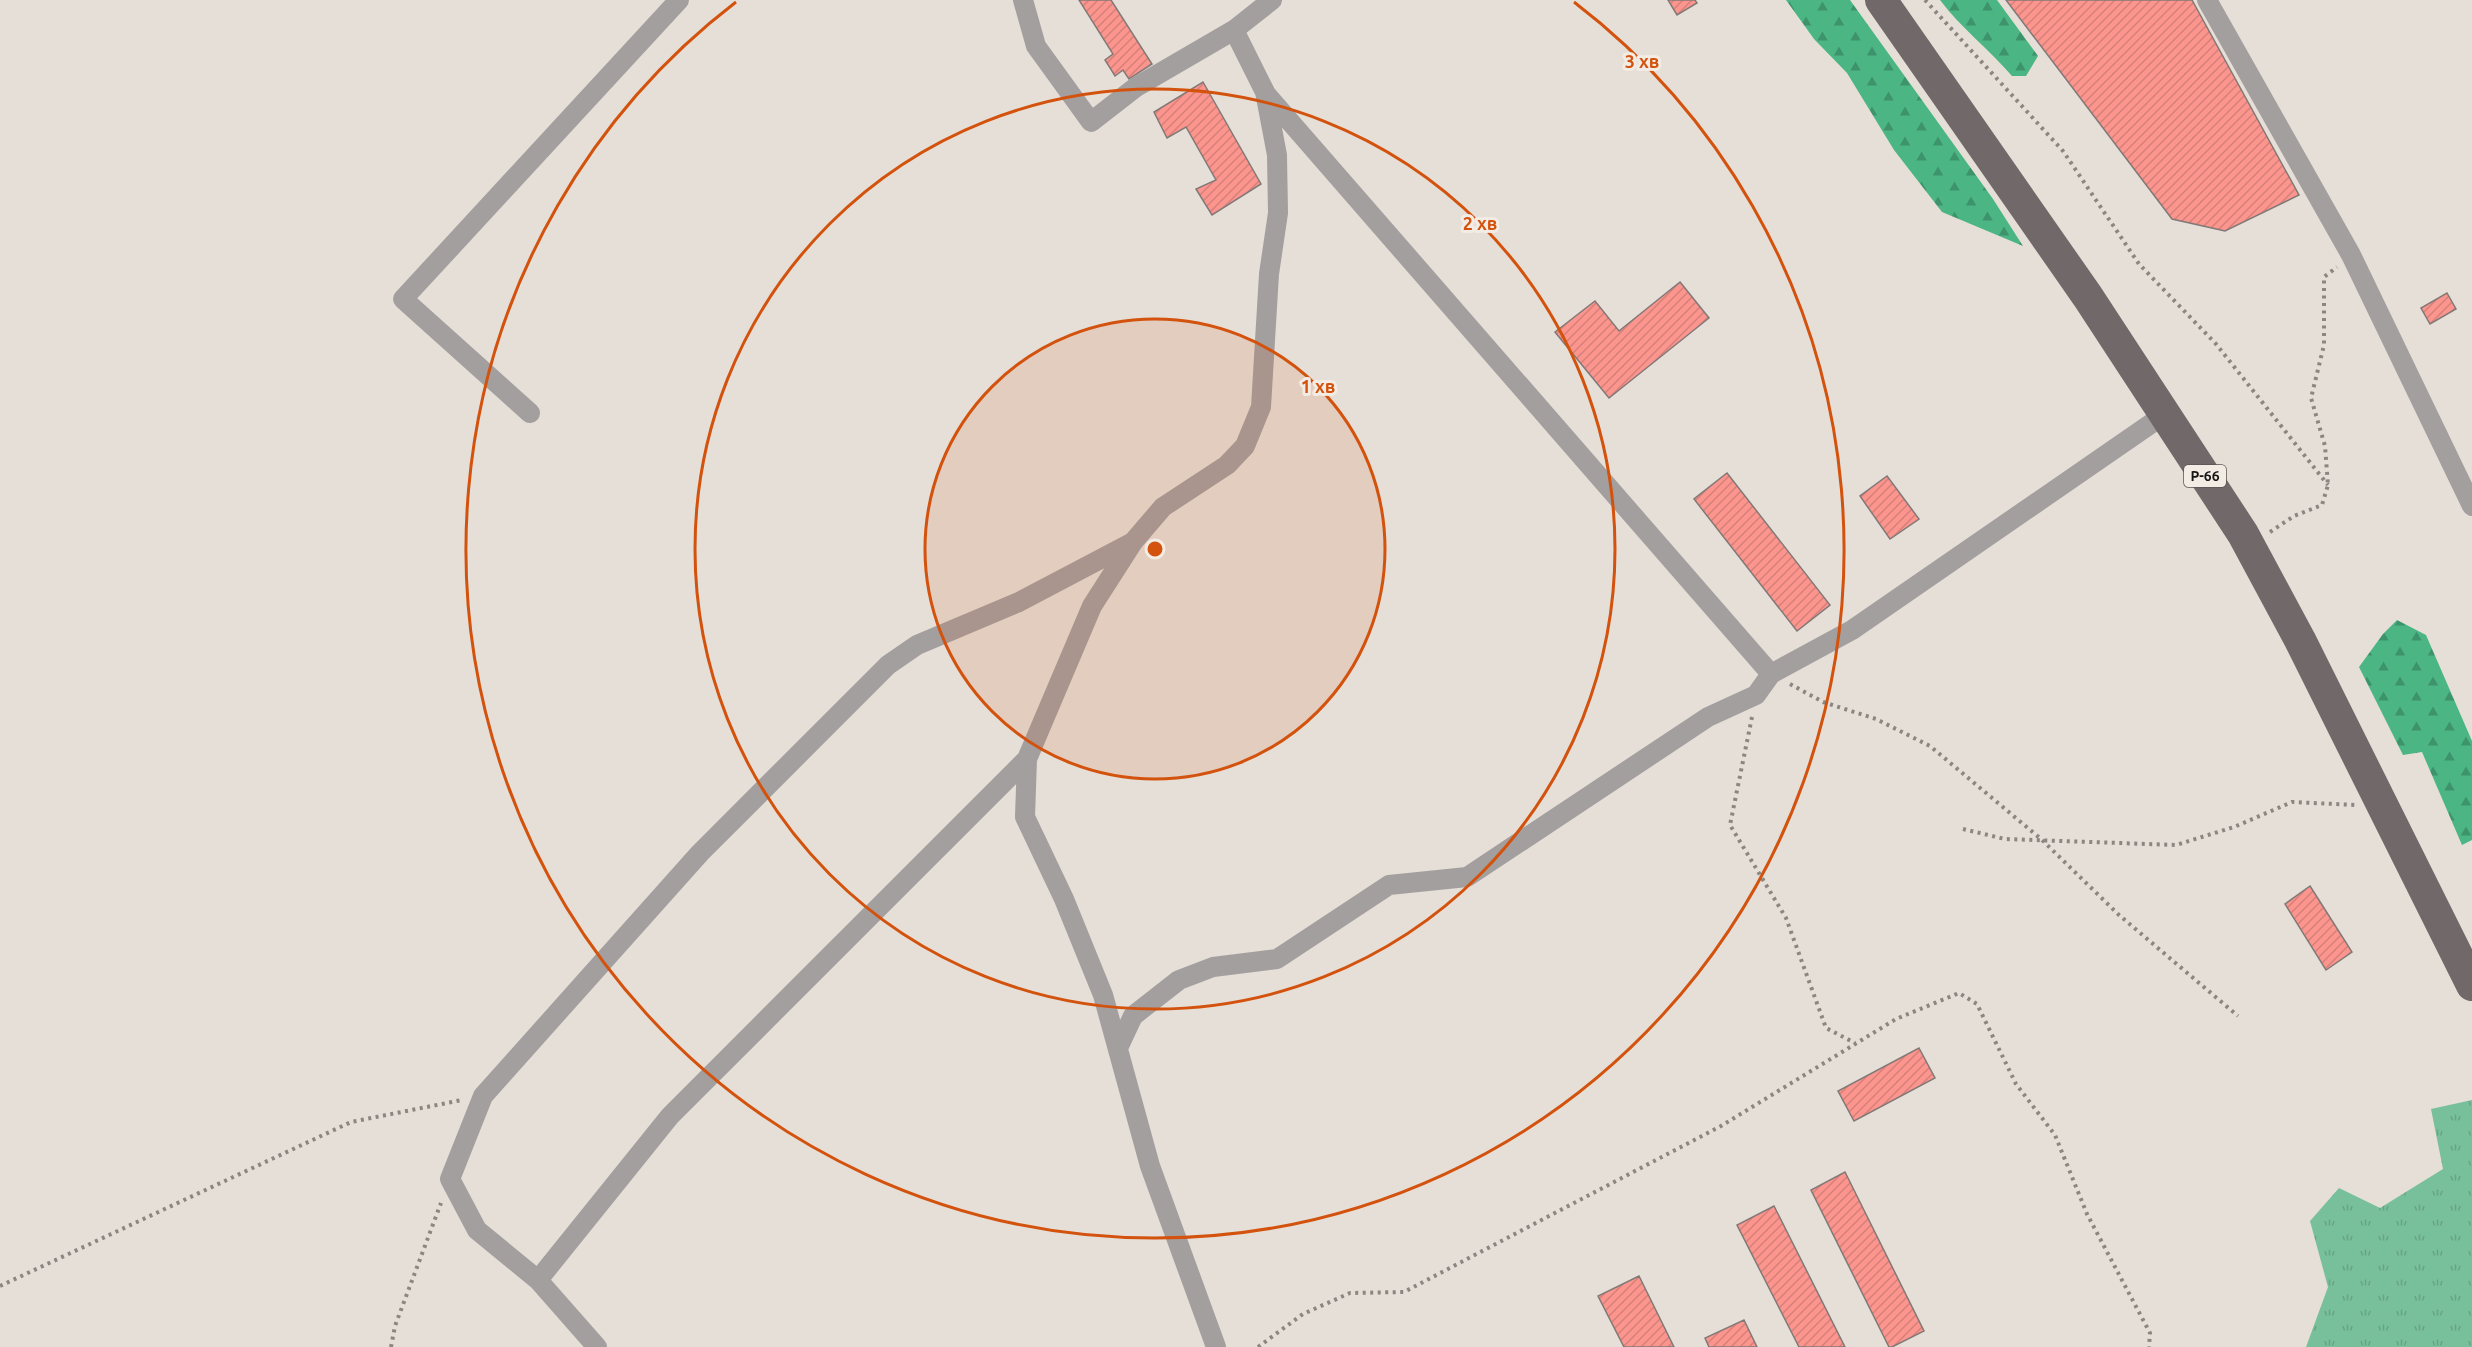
<svg xmlns="http://www.w3.org/2000/svg" width="2472" height="1347" viewBox="0 0 2472 1347" font-family="Ubuntu,sans-serif">
	<defs>
		<pattern id="grass-tufts" width="24" height="20" patternUnits="userSpaceOnUse" patternTransform="scale(1.5)"><rect width="24" height="20" fill="#78c09b"/><path d="M3 7l-1-3M5 7V3M7 7l1-3M15 17l-1-3M17 17v-4M19 17l1-3" fill="none" stroke="#67a484"/></pattern>
		<pattern id="forest-firs" width="22" height="20" patternUnits="userSpaceOnUse" patternTransform="scale(1.5)"><rect width="22" height="20" fill="#4bb684"/><path d="M5 1l3.5 6h-7zM16 11l3.5 6h-7z" fill="#3d936b"/></pattern>
		<pattern id="building-hatch" width="6" height="6" patternUnits="userSpaceOnUse" patternTransform="scale(1.5)"><rect width="6" height="6" fill="#fb958d"/><path d="M-1 1l2-2M0 6l6-6M5 7l2-2" fill="none" stroke="#d68079"/></pattern>
	</defs>
	<rect width="100%" height="100%" fill="#e5dfd7"/>
	<path fill="url(#grass-tufts)" d="M2472,1100v247h-166l22,-60 -18,-66 29,-33 41,20 63,-39 -12,-60z"/>
	<path fill="url(#forest-firs)" d="M1786,0h64l143,199 30,47 -81,-34 -48,-62 -47,-77 -33,-34z
		M1940,0h57l41,56 -12,20h-14c-23,-27 -51,-48 -72,-76z
		M2397,620l29,15 46,106v99l-10,5 -40,-93 -19,3 -44,-88 24,-33z"/>
	<path fill="url(#building-hatch)" stroke="#827877" stroke-width="1.5" d="M1079,0h32l41,64 -23,15 -6,-9 -8,6 -10,-16 8,-6z
		M1668,0h27l2,3 -20,12z
		M2006,0h186l107,195 -74,36 -53,-12z
		M1203,82l58,102 -49,31 -16,-26 20,-9 -30,-53 -19,11 -13,-26z
		M1680,282l29,36 -100,80 -54,-66 40,-31 24,30z
		M2447,293l9,16 -26,15 -9,-16z
		M1727,473l103,132 -33,26 -103,-132z
		M1887,476l32,43 -29,20 -30,-43z
		M2310,886l42,66 -26,18 -41,-66z
		M1919,1048l16,30 -81,43 -16,-30z
		M1845,1172l79,159 -32,16h-3l-78,-157z
		M1774,1206l71,141h-46l-62,-122z
		M1639,1276l35,71h-50l-26,-51z
		M1744,1320l13,27h-48l-4,-9z"/>
	<g fill="none" stroke-linecap="round" stroke-linejoin="round">
		<path stroke="#8b8681" stroke-width="4" stroke-dasharray="3 4.5" stroke-linecap="butt" d="M1925,0l138,151 76,113 77,80 112,141
			M2270,532l24,-16 28,-11 6,-20 -3,-39 -14,-48 13,-53v-68l13,-10
			M1790,684l33,18 53,17 54,27 111,93 78,76 119,101
			M1752,717l-22,108 56,93 40,110 29,15
			M1963,829l42,10 171,6 58,-18 58,-25 64,3
			M0,1286l351,-164 111,-22
			M391,1347l4,-21 46,-123
			M1258,1347l45,-33 47,-21 54,-1 317,-166 175,-107 63,-26 18,11 39,80 39,51 32,79 63,119 -1,14"/>
		<path stroke="#a39f9f" stroke-width="20" d="M1023,0l13,46 55,76 45,-35 98,-57 38,-30
			M2207,0l144,255 121,251
			M1266,94l505,580
			M530,413l-127,-114 276,-299
			M1118,1048l15,-32 46,-36 34,-13 64,-8 112,-74 78,-8 241,-160 48,-22 15,-21 81,-44 313,-216
			M538,1280l132,-164 357,-357
			M597,1347l-59,-67 -61,-50 -27,-51 33,-83 217,-243 188,-188 29,-20 102,-43 112,-59
			M1216,1347l-66,-181 -47,-171 -39,-96 -39,-82 2,-58 65,-153 41,-64 30,-35 64,-42 18,-19 16,-39 8,-133 9,-61 -1,-58 -12,-63 -31,-62"/>
		<path stroke="#716969" stroke-width="32" d="M1881,0l207,297 155,237 57,106 172,345"/>
	</g>
	<circle cx="1155" cy="549" r="230" fill="#d3520d" fill-opacity=".12"/>
	<g fill="none" stroke="#d3520d" stroke-width="3">
		<circle cx="1155" cy="549" r="230"/>
		<circle cx="1155" cy="549" r="460"/>
		<path d="M1574 2A689 689 0 1 1 736 2"/>
	</g>
	<g text-anchor="middle" stroke-width="6" stroke-linejoin="round" paint-order="stroke">
		<rect fill="#f3ece4" stroke="#595651" stroke-width="1.5" x="2184" y="465" width="42" height="22" rx="4.5"/>
		<g font-size="14" font-weight="bold" fill="#171512">
			<text x="2205" y="481">Р-66</text>
		</g>
	</g>
	<circle cx="1155" cy="549" r="9" fill="#d3520d" stroke="#f3ece4" stroke-width="3"/>
	<g font-size="18" text-anchor="middle" font-weight="bold" fill="#d3520d" stroke="#f3ece4" stroke-width="6" stroke-linejoin="round" paint-order="stroke">
		<text x="1642" y="68">3 хв</text>
		<text x="1480" y="230">2 хв</text>
		<text x="1318" y="393">1 хв</text>
	</g>
</svg>
